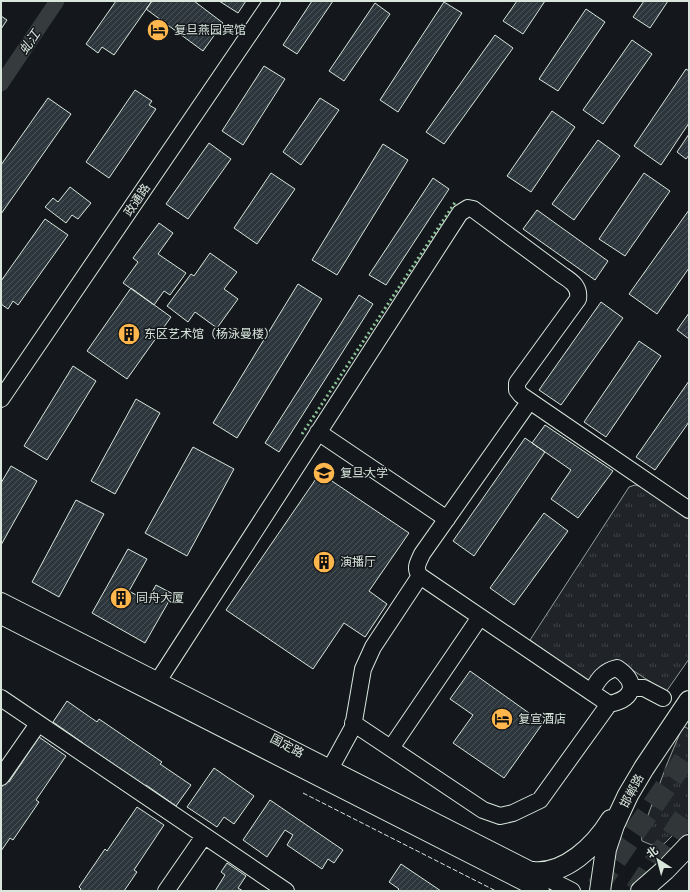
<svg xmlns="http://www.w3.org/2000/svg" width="690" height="892" viewBox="0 0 690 892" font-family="Barlow,'Noto Sans SC',sans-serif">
	<defs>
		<pattern id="park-tufts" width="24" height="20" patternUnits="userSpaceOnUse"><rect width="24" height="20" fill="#202428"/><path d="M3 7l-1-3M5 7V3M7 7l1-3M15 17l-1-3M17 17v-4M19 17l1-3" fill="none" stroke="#404447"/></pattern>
		<pattern id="building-hatch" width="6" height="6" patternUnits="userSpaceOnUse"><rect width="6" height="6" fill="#2c363c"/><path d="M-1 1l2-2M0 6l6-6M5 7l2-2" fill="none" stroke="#4a5358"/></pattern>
	</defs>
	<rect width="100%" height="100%" fill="#14181c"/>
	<path fill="url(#park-tufts)" stroke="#939e99" d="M635,485l8,2 46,32v140l-23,33 -46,-30c-17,-2 -22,8 -31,20l-59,-42 99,-153z
		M683,726l6,3v90l-24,24 -8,4 -15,-6 -1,-7 26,-70z"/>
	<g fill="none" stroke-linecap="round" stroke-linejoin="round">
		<path stroke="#363b3e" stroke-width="15" d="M1,84l56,-83"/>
	</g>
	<path fill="url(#building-hatch)" stroke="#d8e6dc" d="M116,1h36l-38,54 -12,-8 -4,6 -12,-9z
		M152,1h42l29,22 -20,28 -57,-42z
		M219,1h27l-8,12z
		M312,1h21l-36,53 -14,-9z
		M517,1h28l-22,33 -20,-13z
		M644,1h24l-18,27 -17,-11z
		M444,2l18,11 -64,99 -18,-12z
		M375,3l15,11 -46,67 -15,-10z
		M586,9l19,13 -47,69 -19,-12z
		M1,16l6,4 -6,9z
		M495,35l18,13 -69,96 -18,-12z
		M632,40l20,14 -49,70 -20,-14z
		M264,66l21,13 -42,66 -21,-14z
		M686,69l3,2v52l-28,42 -27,-19z
		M135,90l17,11 -3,4 7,4 -47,69 -23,-16z
		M48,98l23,16 -70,100v-49z
		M320,98l19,12 -38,55 -18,-13z
		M552,111l23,16 -44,65 -24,-16z
		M689,134v21l-3,4 -9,-7z
		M598,140l22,16 -46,64 -22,-16z
		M209,143l22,16 -43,60 -22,-15z
		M383,144l25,16 -71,115 -25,-15z
		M271,173l24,16 -38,55 -23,-16z
		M644,173l26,18 -45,65 -26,-17z
		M433,178l16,11 -63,96 -17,-10z
		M70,187l21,16 -13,16 -6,-4 -6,8 -21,-16 8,-9 5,4z
		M537,210l71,51 -13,19 -72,-51z
		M689,210v58l-32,46 -28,-20z
		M45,219l23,16 -50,70 -5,-4 -5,8 -7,-5v-23z
		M159,223l14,10 -15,21 28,19 -16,22 -6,-4 -10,14 -31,-22 15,-21 -5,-4z
		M210,253l27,19 -13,17 14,10 -21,29 -22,-16 -7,10 -21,-16 24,-32 3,2z
		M298,284l24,15 -85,139 -24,-15z
		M131,288l40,29 -44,62 -40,-28z
		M359,295l14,9 -94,148 -14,-9z
		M601,302l22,16 -62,87 -22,-15z
		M689,313v26l-12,-9z
		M639,341l22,15 -55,81 -22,-15z
		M73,366l23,15 -49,79 -23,-14z
		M689,381v41l-34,48 -19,-13z
		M136,399l24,14 -45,81 -24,-13z
		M545,425l68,46 -35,47 -27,-19 20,-29 -39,-27z
		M525,438l20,14 -71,104 -21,-15z
		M193,447l41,22 -47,87 -42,-23z
		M11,466l26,15 -36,64v-62z
		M320,473l89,60 -40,58 18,13 -22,33 -21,-14 -31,46 -87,-59z
		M76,500l28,14 -45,83 -27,-15z
		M544,513l24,18 -54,74 -24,-17z
		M128,549l19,10 -18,32 18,10 9,-16 17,9 -28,49 -53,-30z
		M470,671l73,52 -39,55 -51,-35 20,-28 -23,-16z
		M67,701l30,21 2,-3 63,43 -2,2 31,21 -15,21 -30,-21 -2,3 -63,-43 2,-2 -30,-21z
		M39,737l27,19 -30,44 3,2 -26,38 -3,-2 -9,13v-63l6,-8 2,2z
		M214,768l40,28 -20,28 -10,-7 -7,10 -30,-20z
		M270,800l73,50 -9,13 -6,-4 -6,10 -35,-24 6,-10 -8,-5 -18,27 -24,-17z
		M137,807l27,18 -30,45 3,2 -13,19h-44l1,-2 -2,-2 26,-38 2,2z
		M227,863l19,13 -8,12 5,3h-28l10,-16 -4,-3z
		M401,864l40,27h-44l2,-2 -10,-7z"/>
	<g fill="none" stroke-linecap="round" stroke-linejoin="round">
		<path stroke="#313739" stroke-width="22" stroke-dasharray="22 11" stroke-linecap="butt" d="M597,887l92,-134
			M636,891l53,-81"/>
		<g stroke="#d8e6dc" stroke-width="18">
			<path id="minor" d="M1,399l271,-398
				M529,402l-107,152c-4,9 -8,14 -2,22l171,116 18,12c26,-5 29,-22 8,-36 -14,3 -19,12 -26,24
				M318,432l129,87
				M1,601l571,290
				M1,616l540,275
				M158,681l302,-468 8,-5 5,1 89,66c9,6 18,11 16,24l-61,84v7l4,5 168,115
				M631,688h13l19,10
				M1,698l285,193
				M353,723l130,87 17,6 13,-3 27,-13 69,-96
				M391,748l89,-131
				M330,769l23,-42 10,-58 10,-22 47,-71
				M1,777l37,-53
				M166,891l38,-55"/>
		</g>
		<g stroke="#d8e6dc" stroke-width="22">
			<path id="major" d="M533,872c32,3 62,-26 78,-52
				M600,891l6,-42 8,-24 14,-30 16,-27 45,-67
				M641,891l24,-21 24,-25"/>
		</g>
		<use href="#minor" stroke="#14181c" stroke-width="16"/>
		<use href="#major" stroke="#14181c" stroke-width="20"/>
		<path stroke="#8ac095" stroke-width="3" stroke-dasharray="2 3" stroke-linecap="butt" d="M302,434l154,-233"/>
		<path stroke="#d8e6dc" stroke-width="1" stroke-dasharray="5 2" stroke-linecap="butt" d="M303,793l193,98"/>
	</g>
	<defs>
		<g id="hotel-disc" transform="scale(1.15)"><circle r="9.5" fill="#ffb74d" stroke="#14181c"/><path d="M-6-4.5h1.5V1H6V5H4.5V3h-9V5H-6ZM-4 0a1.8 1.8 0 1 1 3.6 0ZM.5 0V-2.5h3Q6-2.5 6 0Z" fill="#111"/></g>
		<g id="building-disc" transform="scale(1.15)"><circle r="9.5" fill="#ffb74d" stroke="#14181c"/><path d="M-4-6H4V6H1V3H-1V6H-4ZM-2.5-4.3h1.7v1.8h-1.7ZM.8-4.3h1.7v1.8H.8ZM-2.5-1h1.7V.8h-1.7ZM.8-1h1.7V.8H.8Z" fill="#111"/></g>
		<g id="university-disc" transform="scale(1.15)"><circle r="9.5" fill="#ffb74d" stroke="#14181c"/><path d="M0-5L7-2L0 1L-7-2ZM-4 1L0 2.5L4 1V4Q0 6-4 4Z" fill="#111"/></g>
	</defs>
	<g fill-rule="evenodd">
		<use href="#hotel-disc" x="158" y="30"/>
		<use href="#building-disc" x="129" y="334"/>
		<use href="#university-disc" x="324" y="473"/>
		<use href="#building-disc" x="324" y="562"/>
		<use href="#building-disc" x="121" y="598"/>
		<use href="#hotel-disc" x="502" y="719"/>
	</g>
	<g text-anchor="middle" stroke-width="3" stroke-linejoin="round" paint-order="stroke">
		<g font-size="12" fill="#d8e6dc" stroke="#14181c" text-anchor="start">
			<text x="174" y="34">复旦燕园宾馆</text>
			<text x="144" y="338">东区艺术馆（杨泳曼楼）</text>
			<text x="340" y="477">复旦大学</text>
			<text x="340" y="566">演播厅</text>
			<text x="136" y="602">同舟大厦</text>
			<text x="518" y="723">复宣酒店</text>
		</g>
		<g font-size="12" fill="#d8e6dc" stroke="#14181c">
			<text transform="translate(137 200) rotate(-56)" y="4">政通路</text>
			<text transform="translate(287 746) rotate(28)" y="4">国定路</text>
			<text transform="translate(632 791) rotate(-62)" y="4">邯郸路</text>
		</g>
		<g font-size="13" font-style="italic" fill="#d8e6dc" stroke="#14181c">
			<text transform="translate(29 42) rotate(-56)" y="5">虬江</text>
		</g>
	</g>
	<rect width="690" height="892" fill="none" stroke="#d8e6dc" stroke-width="4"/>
	<g transform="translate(658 860) rotate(324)" stroke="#14181c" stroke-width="3" paint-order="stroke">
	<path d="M0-3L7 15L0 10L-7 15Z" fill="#d8e6dc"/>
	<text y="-6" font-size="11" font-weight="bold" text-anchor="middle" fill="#d8e6dc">北</text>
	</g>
</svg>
